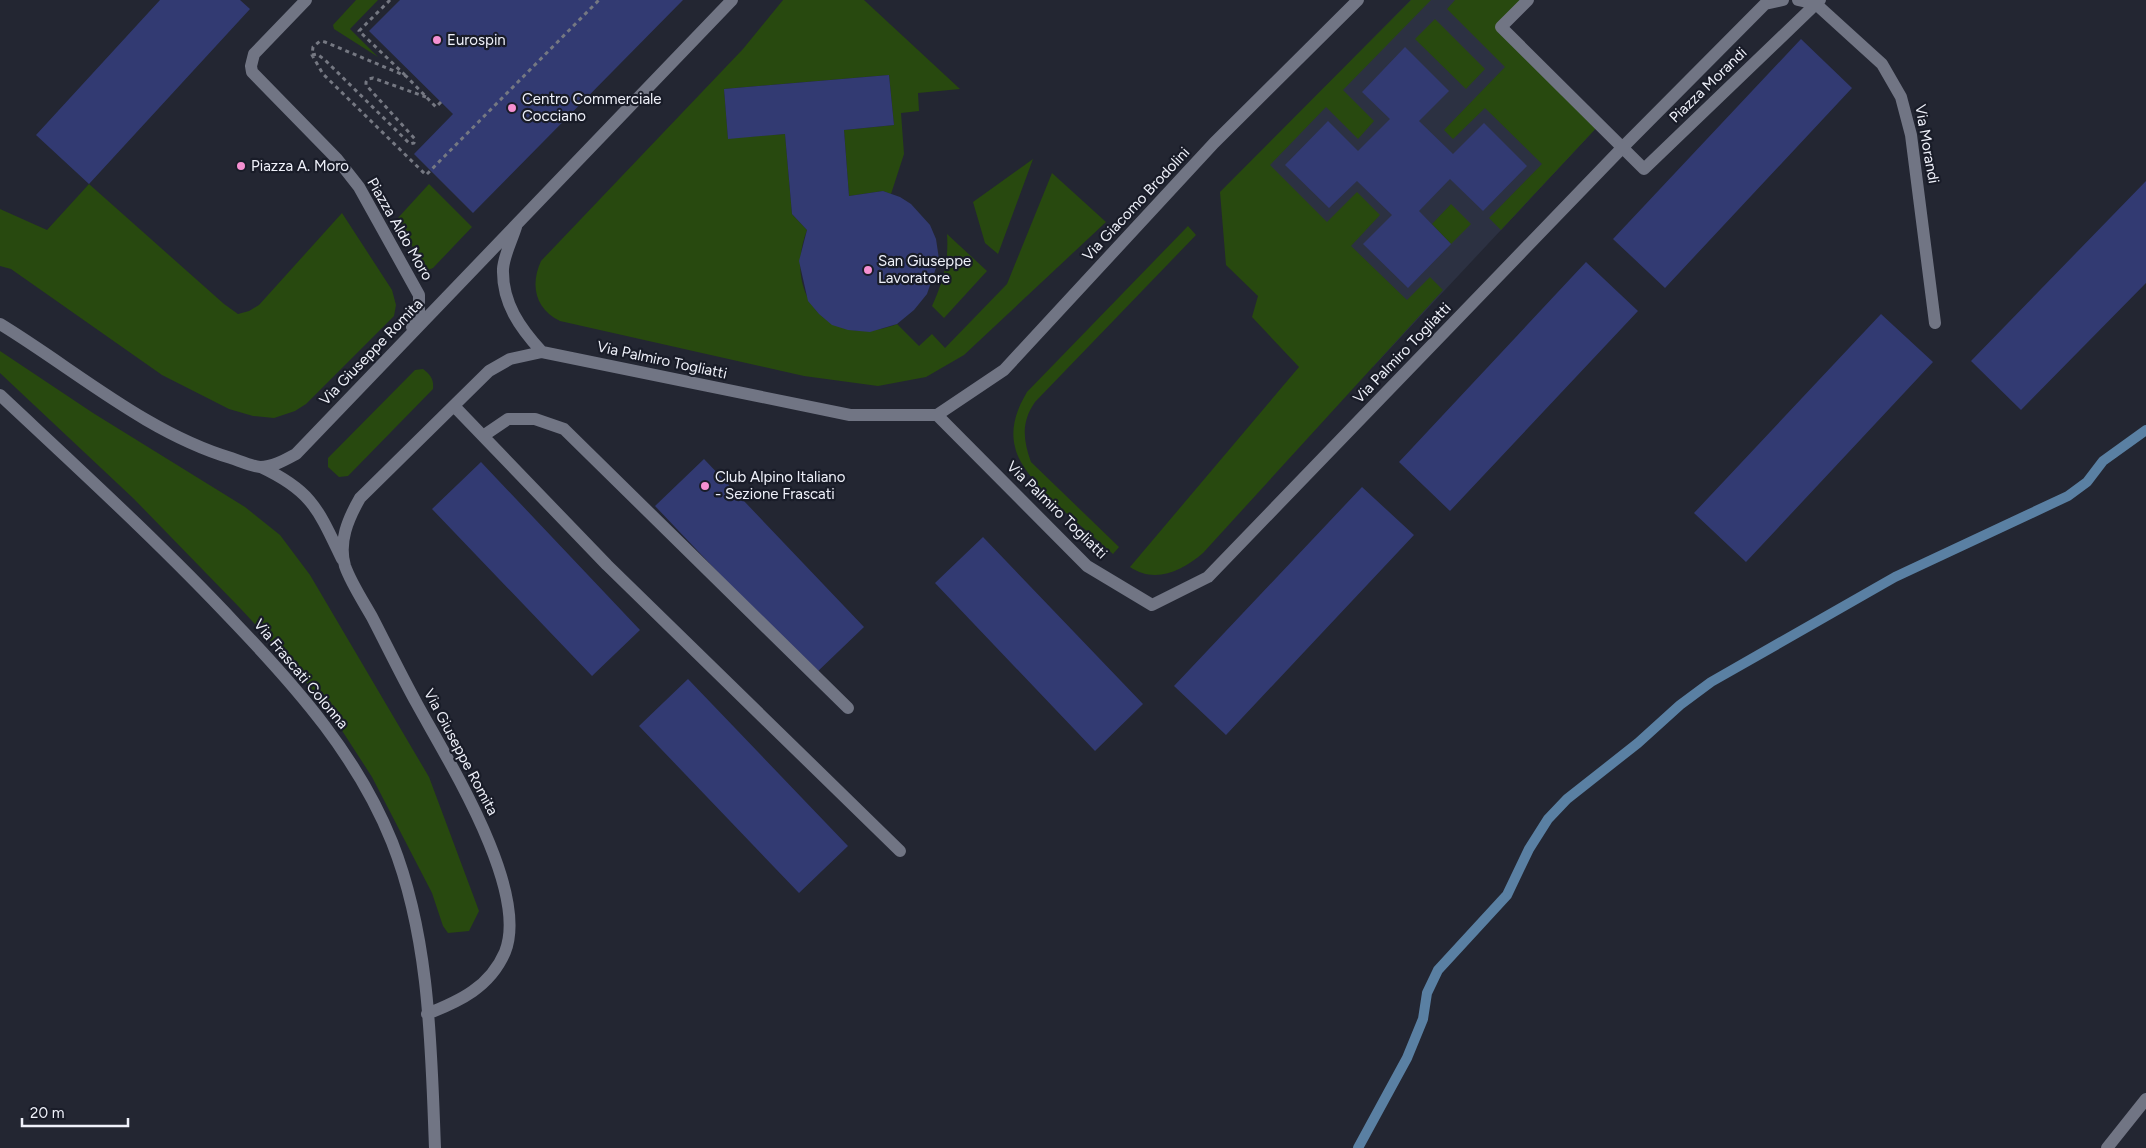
<svg xmlns="http://www.w3.org/2000/svg" width="2146" height="1148" viewBox="0 0 2146 1148" font-family="Figtree,sans-serif">
	<rect width="100%" height="100%" fill="#232632"/>
	<path fill="#2c3142" d="M1411,0h63l126,124 -227,243 -153,-174z"/>
	<path fill="#28490f" d="M356,0h22l-28,29 28,28 -44,-28 -1,-4z
		M783,0h81l96,89 -42,4 1,18 -18,2 3,41 -13,40 -8,-3 -34,5 -5,-66 50,-5 -5,-50 -165,14 4,49 57,-4 7,80 15,16c-25,65 22,121 90,94l22,22 13,-12 13,14 62,-64 45,-111 54,49 -142,133 -38,22 -48,9 -74,-10 -244,-55c-25,-12 -30,-36 -19,-60l202,-212z
		M1411,0h20l-88,90 31,31 -16,18 -32,-32 -56,58 57,57 30,-30 23,23 -29,31 56,54 23,-23 13,13 -240,263c-21,18 -48,31 -73,14l169,-200 -47,-50 6,-21 -32,-31 -6,-73z
		M1455,0h73l-26,27 98,97 -99,106 -12,-12 53,-54 -57,-56 -32,31 -9,-9 61,-63 -58,-58z
		M1435,19l50,50 -19,20 -51,-50z
		M1033,159l-35,95 -13,-11 -12,-41z
		M89,184l135,120 14,10 11,-3 10,-6 83,-92 50,77 4,15 -2,11 -88,88 -11,7 -21,7 -21,-2 -24,-7 -67,-34 -151,-106 -11,-3v-57l47,21z
		M429,184l43,43 -39,41 -5,2 -4,-3 -27,-48z
		M1451,204l20,20 -20,20 -19,-20z
		M1188,226l8,9 -161,167c-14,20 -12,38 -4,60l88,85 -6,7c-26,-24 -92,-74 -98,-107 -5,-20 2,-38 12,-55z
		M947,234l40,37 -43,47 -12,-12c11,-24 17,-45 15,-72z
		M0,351l93,62 152,94 35,28 30,40 119,202 50,134 -10,20 -21,2 -5,-7 -11,-33 -60,-116 -42,-65 -42,-52 -48,-52 -106,-109 -134,-126z
		M423,369c8,6 11,11 10,20l-85,87 -9,1 -11,-10v-9l87,-88z"/>
	<g fill="none" stroke-linecap="round" stroke-linejoin="round">
		<path stroke="#5a80a3" stroke-width="10" d="M1358,1148l49,-90 16,-39 4,-26 11,-23 69,-75 22,-46 19,-30 19,-20 71,-56 42,-38 31,-23 184,-105 173,-81 19,-14 16,-21 43,-31"/>
	</g>
	<path fill="#323a72" d="M160,0h80l10,9 -161,175 -53,-49z
		M400,0h283l-210,213 -59,-59 39,-40 -84,-83z
		M1801,39l51,49 -187,200 -52,-49z
		M1405,47l44,44 -30,30 34,33 31,-31 43,43 -44,45 -33,-32 -31,32 32,33 -43,44 -45,-44 29,-29 -35,-34 -28,27 -44,-43 43,-44 30,30 32,-32 -28,-27z
		M889,75l5,50 -50,5 5,66 34,-5 17,6 11,7 19,21 6,14 3,20 -12,35 -13,16 -17,14 -27,8 -22,-2 -16,-5 -13,-11 -11,-13 -9,-40 8,-31 -15,-16 -7,-80 -57,5 -4,-50z
		M2146,181v102l-125,127 -50,-49z
		M1586,262l52,49 -188,200 -51,-49z
		M1881,314l52,48 -187,200 -52,-49z
		M704,459l160,168 -49,47 -160,-168z
		M481,462l159,168 -48,46 -160,-167z
		M1362,487l52,48 -188,200 -52,-49z
		M983,537l160,167 -48,47 -160,-168z
		M688,679l160,167 -49,47 -160,-167z"/>
	<g fill="none" stroke-linecap="round" stroke-linejoin="round">
		<path stroke="#757882" stroke-width="3" stroke-dasharray="4 4" stroke-linecap="butt" d="M390,0l-31,31 46,44
			M312,55l5,-1 8,6 85,84 4,-1 1,-4 -49,-54v-3l2,-3 5,-1 53,19
			M441,102l-5,5 -30,-31 -81,-34 -5,-1 -7,6 -1,8 11,19 103,101 173,-175"/>
		<path stroke="#717584" stroke-width="12" d="M306,0l-52,54 -3,12 1,6 85,87 22,28 60,108v18l-7,14
			M1528,0l-27,27 143,142 176,-169
			M1798,0l18,4 66,60 19,33 10,38 24,188
			M516,227c-4,13 -12,28 -13,42 -1,34 17,59 39,83
			M0,324c74,45 147,109 231,134 9,3 20,8 29,9 13,0 25,-7 36,-13l436,-454
			M0,395c80,75 161,149 236,229 62,65 122,133 156,218 38,96 39,204 43,306
			M454,406l153,159 293,286
			M937,415l67,-45 210,-227 144,-143
			M483,436l25,-17h27l29,10 284,279
			M261,467c51,24 57,42 81,92
			M427,1014c33,-13 63,-27 78,-62 25,-62 -58,-193 -88,-248 -16,-29 -30,-58 -45,-87 -9,-16 -21,-34 -27,-51 -7,-24 3,-47 15,-68l129,-127 21,-12 32,-7 308,63h87l150,151 65,39 56,-28 415,-430 142,-143 18,-4
			M2107,1148l39,-49"/>
	</g>
	<g fill="#f590d1" stroke="#191c28" stroke-width="2">
		<circle cx="437" cy="40" r="5"/>
		<circle cx="512" cy="108" r="5"/>
		<circle cx="241" cy="166" r="5"/>
		<circle cx="868" cy="270" r="5"/>
		<circle cx="705" cy="486" r="5"/>
	</g>
	<g text-anchor="middle" stroke-width="4.5" stroke-linejoin="round" paint-order="stroke">
		<g font-size="15" fill="#eff1fa" stroke="#191c28" text-anchor="start">
			<text x="447" y="45">Eurospin</text>
			<text x="522" y="104">Centro Commerciale<tspan x="522" dy="17">Cocciano</tspan></text>
			<text x="251" y="171">Piazza A. Moro</text>
			<text x="878" y="266">San Giuseppe<tspan x="878" dy="17">Lavoratore</tspan></text>
			<text x="715" y="482">Club Alpino Italiano<tspan x="715" dy="17">- Sezione Frascati</tspan></text>
		</g>
		<g font-size="15" fill="#eff1fa" stroke="#191c28">
			<text transform="translate(1708 85) rotate(-44)" y="5">Piazza Morandi</text>
			<text transform="translate(1927 144) rotate(80)" y="5">Via Morandi</text>
			<text transform="translate(1136 204) rotate(-47)" y="5">Via Giacomo Brodolini</text>
			<text transform="translate(400 229) rotate(60)" y="5">Piazza Aldo Moro</text>
			<text transform="translate(371 352) rotate(-46)" y="5">Via Giuseppe Romita</text>
			<text transform="translate(1402 353) rotate(-46)" y="5">Via Palmiro Togliatti</text>
			<text transform="translate(662 360) rotate(12)" y="5">Via Palmiro Togliatti</text>
			<text transform="translate(1057 510) rotate(44)" y="5">Via Palmiro Togliatti</text>
			<text transform="translate(301 674) rotate(50)" y="5">Via Frascati Colonna</text>
			<text transform="translate(461 752) rotate(62)" y="5">Via Giuseppe Romita</text>
		</g>
	</g>
	<path d="M22 1118v8h106v-8" fill="none" stroke="#eff1fa" stroke-width="2.5"/>
	<text x="30" y="1118" font-size="15" fill="#eff1fa" stroke="#191c28" stroke-width="4" paint-order="stroke">20 m</text>
</svg>
